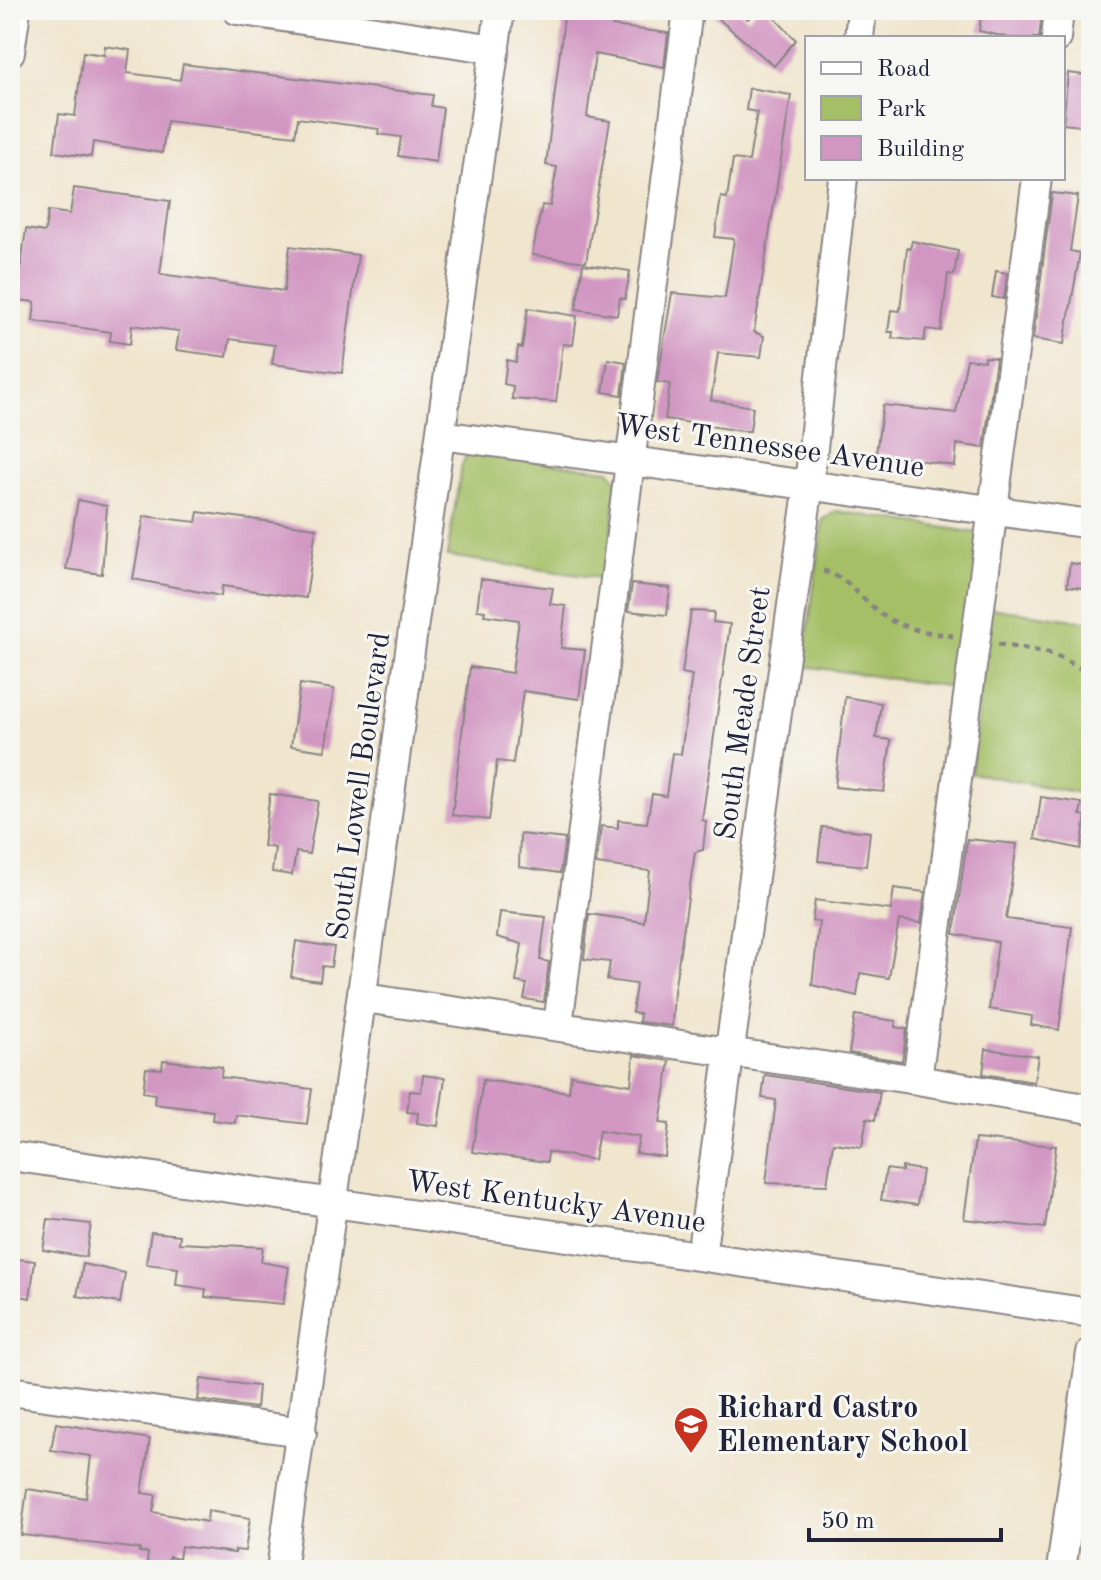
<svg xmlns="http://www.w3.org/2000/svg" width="1101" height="1580" viewBox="0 0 1101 1580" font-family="'Old Standard TT',serif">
	<rect width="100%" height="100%" fill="#f6f6f2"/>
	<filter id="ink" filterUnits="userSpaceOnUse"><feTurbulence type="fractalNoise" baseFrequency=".0125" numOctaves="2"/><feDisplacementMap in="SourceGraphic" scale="16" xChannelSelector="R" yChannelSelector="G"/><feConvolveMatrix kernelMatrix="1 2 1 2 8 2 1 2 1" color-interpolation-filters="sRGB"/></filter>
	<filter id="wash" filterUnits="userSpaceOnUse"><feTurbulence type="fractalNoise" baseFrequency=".006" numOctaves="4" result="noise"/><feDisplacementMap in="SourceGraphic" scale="32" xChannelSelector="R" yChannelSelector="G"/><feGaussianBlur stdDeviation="1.8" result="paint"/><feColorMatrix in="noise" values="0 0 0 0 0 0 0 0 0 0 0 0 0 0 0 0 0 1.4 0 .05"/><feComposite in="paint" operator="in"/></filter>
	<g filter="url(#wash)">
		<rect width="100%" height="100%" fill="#f0e5cd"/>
		<path fill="#a5bf66" stroke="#647050" stroke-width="2" d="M467,453l142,17 8,10 -10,99 -160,-23 14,-88z
			M836,511l149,23 -10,72 116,16v173l-120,-22 9,-82 -177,-25 20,-146z"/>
		<g id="blocks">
			<path fill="#d196c2" d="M565,10h49l-2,16 56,7 -4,34 -69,-13 -8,63 23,4 -24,141 -54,-7 10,-50 8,1 7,-39 -11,-2z
				M708,10h28l12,9 8,-9h11l29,30 -22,26z
				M982,10l60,2 -3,26h-29l-31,-7z
				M105,46l25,4 -3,23 53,7 3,-16 250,31 -2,11 12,2 -7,54 -38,-6 3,-19 -23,-3 1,-5 -81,-11 -3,18 -128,-15 -5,32 -69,-11 -2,15 -37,-5 5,-38 16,2 8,-64 21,3z
				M1068,73l23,3v51l-28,-3z
				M749,88l42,7 -37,237 10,4 -3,21 -43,-4 -7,47 42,7 -3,24h-9l-76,-12 5,-35 -13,-2 15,-89 53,5 9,-59 -19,-2 6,-40 6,1 6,-39 16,2 8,-49 -11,-2z
				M74,188l96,13 -10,73 124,17 6,-45 68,9 -16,118 -70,-9 3,-19 -45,-6 -3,18 -51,-7 3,-19 -47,-6 -2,19 -20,-3 1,-9 -78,-11 2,-19 -19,-2 10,-71 19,3 3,-21 22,3z
				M1052,193l26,3 -8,55 10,2 -16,91 -31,-5z
				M912,241l46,10 -4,24 -6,-1 -7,57 -15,-2 -2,12 -32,-3 1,-6h-5l3,-22 9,1 7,-63 3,1z
				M583,264l47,7 -5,28 -5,-1 -3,17 -41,-6z
				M996,271l11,2 -3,26 -12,-2z
				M528,308l49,8 -4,29 -10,-1 -7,58 -44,-3 1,-13 -9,-2 3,-24 9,2 2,-15 4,1z
				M985,357l11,1 -12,90 -27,-4 -2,22 -79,-13 7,-48 73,8 11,-54 17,2z
				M608,359l18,3 -4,33 -19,-3z
				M78,500l29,6 -5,68 -36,-5z
				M198,512l118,16 -10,70 -84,-12 -1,10 -88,-17 11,-63 52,6z
				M1070,563l21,3v23l-24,-3z
				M481,579l72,9 -3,16 16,2 -5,42 24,2 -6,49 -56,-8 -10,72 -16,-2 -8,59 -37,-5 18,-148 42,6 7,-53 -35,-5 1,-4 -8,-1z
				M632,584l38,4 -3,27 -39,-4z
				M691,611l23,1 -1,10 17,2 -28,196 4,1 -3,29 -8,2 -21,139 -2,35 -33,-4 1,-8 -8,-1 4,-29 -29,-4 3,-18 -26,-3 5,-45 55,8 6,-51 -54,-7 5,-38 17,2v-8l29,3 5,-29 14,2 6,-43 9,1 11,-79 -10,-2z
				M300,684l34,5 -9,62 -34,-5z
				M845,697l36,6 -5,35 15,2 -7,52 -49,-5z
				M270,794l48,7 -9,53 -13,-2 -4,23 -20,-3 3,-24 -12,-2z
				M1041,797l41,6 -2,12 6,1 -5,33 -46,-10z
				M822,827l48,5 -4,34 -48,-5z
				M520,834l45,5 -5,34 -41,-6z
				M967,839l50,5 -11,75 66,8 -13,103 -28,-5 1,-9 -43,-7 9,-67 -44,-8z
				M894,888l31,4 -4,31 -22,-3 -10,58 -29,-5 -3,23 -45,-11 7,-63 -7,-1 3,-21 76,10z
				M500,912l46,5 -6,43 9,2 -5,40 -20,-3 3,-15 -11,-2 6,-38 -25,-7z
				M296,941l38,6 -3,20 -9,-1 -2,15 -29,-4z
				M855,1015l41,6 -1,6 12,2 -5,32 -53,-8z
				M986,1049l52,7 -4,26 -51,-8z
				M634,1055l36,6 -10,62 9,1 -4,33 -29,-4 3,-16 -40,-6 -5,29 -46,-8 -1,10 -75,-10 11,-72 86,12 2,-17 60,10z
				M163,1060l59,7 -1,10 91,12 -5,35 -71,-9 -1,8 -23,-3 1,-9 -59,-7 1,-10 -12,-2 3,-24 16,1z
				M423,1075l22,3 -7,48 -21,-3 1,-10 -11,-1 3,-21 11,1z
				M765,1075l115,17 -5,28 -8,-2 -5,29 -29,-4 -6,42 -61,-2 10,-83 -14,-2z
				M975,1139l81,7 -11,82 -81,-9z
				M902,1167l20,3 -5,35 -36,-5 5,-31 16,2z
				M48,1219l43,5 -5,33 -43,-7z
				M151,1232l29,3 -1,8 84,4 -2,15 28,5 -6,37 -78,-7 1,-8 -30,-4 2,-17 -32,-4z
				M10,1258l25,3 -5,37 -20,-4z
				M83,1264l42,9 -5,30 -43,-7z
				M201,1379l57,7 -2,22 -58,-8z
				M56,1423l94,16 -8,54 14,2 -3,17 54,10 1,-11 42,7 -5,33 -10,-1v3l-54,-7 -2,13 -10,-2 -2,9 -20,-3 1,-10 -9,-1 1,-3 -119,-14 6,-46 59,9 5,-42 -40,-6z"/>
		</g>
	</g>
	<g filter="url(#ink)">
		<use href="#blocks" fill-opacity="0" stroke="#898484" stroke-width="2"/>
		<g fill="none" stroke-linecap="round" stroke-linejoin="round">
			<g stroke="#898484" stroke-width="32">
				<path id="minor" d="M237,10l258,39
					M859,38l3,-28
					M1056,38l3,-28
					M10,52l6,-42
					M441,435l650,89
					M364,998l553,82 120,-902
					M558,1025l130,-1015
					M917,1080l174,29
					M10,1156l1081,157
					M701,1256l108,-772 34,-306
					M10,1391l292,41
					M281,1570l219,-1560
					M1061,1570l30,-217"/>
			</g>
			<path stroke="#898484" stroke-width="5" stroke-dasharray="6 6" stroke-linecap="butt" d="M823,571c24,6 36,25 54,40 22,18 49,21 76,25
				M998,644l55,10 38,20"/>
			<use href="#minor" stroke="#fff" stroke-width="28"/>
		</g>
	</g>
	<defs>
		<g id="school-pin" transform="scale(1.8)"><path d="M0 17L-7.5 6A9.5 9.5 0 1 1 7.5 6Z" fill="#c8321e" stroke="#f6f6f2"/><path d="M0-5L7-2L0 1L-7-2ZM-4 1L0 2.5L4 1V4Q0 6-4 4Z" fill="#fff"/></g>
	</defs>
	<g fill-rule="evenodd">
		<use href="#school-pin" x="691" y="1424"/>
	</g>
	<g text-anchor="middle" stroke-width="6" stroke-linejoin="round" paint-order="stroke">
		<g font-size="30" fill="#22223b" stroke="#f6f6f2">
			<text transform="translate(770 445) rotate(8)" y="10">West Tennessee Avenue</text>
			<text transform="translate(742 713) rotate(-82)" y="10">South Meade Street</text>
			<text transform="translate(358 786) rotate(-82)" y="10">South Lowell Boulevard</text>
			<text transform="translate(556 1201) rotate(8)" y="10">West Kentucky Avenue</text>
		</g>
		<g font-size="30" font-weight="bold" fill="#22223b" stroke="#f6f6f2" text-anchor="start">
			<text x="717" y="1417">Richard Castro<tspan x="717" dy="34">Elementary School</tspan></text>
		</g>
	</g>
	<rect width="1101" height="1580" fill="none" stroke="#f6f6f2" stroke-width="40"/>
	<rect x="805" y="36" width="260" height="144" fill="#f6f6f2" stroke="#a1a1a9" stroke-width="2"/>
	<rect x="821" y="62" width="40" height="12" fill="#ffffff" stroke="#a1a1a9" stroke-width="2"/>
	<text x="877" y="76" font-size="24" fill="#22223b">Road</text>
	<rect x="821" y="96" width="40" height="24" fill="#a5bf66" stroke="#a1a1a9" stroke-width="2"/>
	<text x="877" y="116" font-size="24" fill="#22223b">Park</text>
	<rect x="821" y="136" width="40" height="24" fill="#d196c2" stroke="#a1a1a9" stroke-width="2"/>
	<text x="877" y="156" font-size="24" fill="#22223b">Building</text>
	<path d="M809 1528v12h192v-12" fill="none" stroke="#22223b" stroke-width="4"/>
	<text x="821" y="1528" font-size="24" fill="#22223b" stroke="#f6f6f2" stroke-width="6" paint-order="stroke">50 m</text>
</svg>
